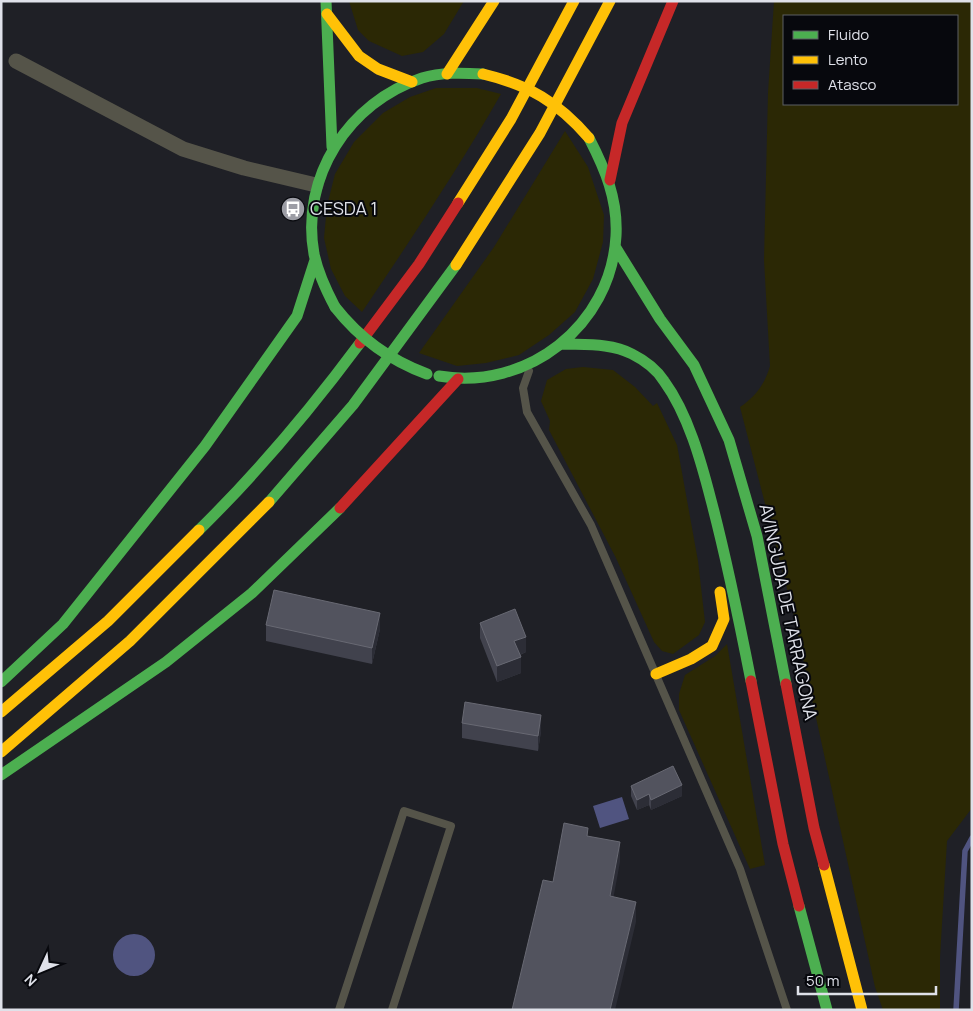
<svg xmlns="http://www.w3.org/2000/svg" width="973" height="1011" viewBox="0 0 973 1011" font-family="Manrope,sans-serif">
	<rect width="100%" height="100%" fill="#1f2026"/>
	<path fill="#2b2805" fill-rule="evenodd" d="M349,1h115l-20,33 -21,18 -21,4 -33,-15 -11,-11z
		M774,1h198v807l-25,33 -7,116v53h-57l-8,-23 -83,-379 -52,-201c15,-10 25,-23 30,-41l-6,-106 4,-167zM784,16h173v88h-173z
		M436,88h41l24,6c-43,75 -91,147 -139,218l-17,-16 -14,-27 -7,-31 3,-32 8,-32 19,-32 29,-29 27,-16z
		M565,131l23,36 16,48 -1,27 -10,37 -18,33 -26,23 -30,20 -33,8 -29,3 -38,-13 75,-106z
		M583,367l30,3 22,17 18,19 4,-3 20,42 21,116 7,61 -6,13 -26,19 -11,-3 -8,-9 -38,-84 -67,-128 1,-9 -9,-20 6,-21 19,-11z
		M727,644l38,221 -15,4 -71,-159v-16l6,-19 30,-19z"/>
	<path fill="#505480" d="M622,797l7,22 -29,9 -7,-22z
		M113 955a21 21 0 1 1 42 0a21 21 0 1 1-42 0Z"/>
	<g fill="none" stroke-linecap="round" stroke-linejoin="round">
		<path stroke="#505480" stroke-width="5.5" d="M956,1010l9,-159 7,-13"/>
		<path stroke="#555449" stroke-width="8" d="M529,371l-6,17 4,24 64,113 149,344 47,141
			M339,1010l65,-199 47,15 -59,184"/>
		<path stroke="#555449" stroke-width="15" d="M16,61l167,88 61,19 72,17"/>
		<path stroke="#4caf50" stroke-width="11" d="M326,1l6,146
			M616,248l44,71 34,46 35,75 28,96 29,148
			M335,307c-9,-17 -17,-34 -21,-53 -14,-77 35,-152 108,-176 19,-6 41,-5 61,-4
			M562,344c24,1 49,-1 70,10 12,6 25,16 32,27 24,33 37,80 47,119 16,60 28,120 40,181
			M439,376c88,15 172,-50 177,-140 2,-37 -11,-67 -27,-98
			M269,502l84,-97 103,-140
			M199,530c59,-58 112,-121 161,-187
			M1,682l62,-58 142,-178 92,-130 18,-56
			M1,775l165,-113 86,-69 88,-85
			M799,906l28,104"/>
		<path stroke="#ffc107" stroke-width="11" d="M327,14l32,42 19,13 34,13
			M447,74l47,-73
			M458,203l53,-84 63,-118
			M456,265l84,-132 70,-132
			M656,674l35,-15 21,-13 12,-27 -4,-27
			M1,712l107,-91 91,-91
			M1,752l129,-111 139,-139
			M824,865l38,145"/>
		<path stroke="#c62828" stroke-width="11" d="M610,180l12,-57 51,-122
			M360,343l59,-79 39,-61
			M340,508l118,-129
			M751,681l32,163 16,62
			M786,684l28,144 10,37"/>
		<path stroke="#4caf50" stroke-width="11" d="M335,307c25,32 54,53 92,67"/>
		<path stroke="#ffc107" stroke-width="11" d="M483,74c46,11 75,28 106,64"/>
	</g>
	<path fill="#41424d" d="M480,623l46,29 -6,3 1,18 -24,9 -17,-44z
		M266,625l114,4 -8,35 -106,-23z
		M462,723l79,8 -3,20 -76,-13z
		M631,786l51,10 -31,14 -2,-5 -12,5 -6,-14z"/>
	<path fill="#2c2d36" d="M380,613v16l-8,35v-16z
		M526,637v15l-12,5v-16z
		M521,657v16l-24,9v-16z
		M541,715v16l-3,20v-15z
		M682,785v11l-31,14v-10z
		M649,794v11l-12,5v-10z
		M620,842v20l-10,54v-20z
		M636,902v20l-21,88h-5z"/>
	<path fill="#52535e" stroke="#686973" d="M274,590l106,23 -8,35 -106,-23z
		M515,609l11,28 -12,4 7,16 -24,9 -17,-43z
		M465,702l76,13 -3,21 -76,-13z
		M673,766l9,19 -31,15 -2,-6 -12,6 -6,-14z
		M564,823l24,5 -1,8 33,6 -10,54 26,6 -26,108h-98l31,-130 10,2z"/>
	<defs>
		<g id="bus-disc" transform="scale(1.25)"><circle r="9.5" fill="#9c9da5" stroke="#07080d"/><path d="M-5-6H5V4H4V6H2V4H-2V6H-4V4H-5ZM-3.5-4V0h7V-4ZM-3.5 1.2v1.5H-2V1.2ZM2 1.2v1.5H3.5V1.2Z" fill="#fff"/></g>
	</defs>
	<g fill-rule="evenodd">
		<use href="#bus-disc" x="293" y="209"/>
	</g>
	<g text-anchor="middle" stroke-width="4" stroke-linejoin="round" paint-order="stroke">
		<g font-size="18" fill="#dfe1e9" stroke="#07080d" text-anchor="start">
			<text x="310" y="215">CESDA 1</text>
		</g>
		<g font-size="18" fill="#dfe1e9" stroke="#07080d">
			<text transform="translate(788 612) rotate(78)" y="6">AVINGUDA DE TARRAGONA</text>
		</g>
	</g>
	<rect width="973" height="1011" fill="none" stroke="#dfe1e9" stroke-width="5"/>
	<rect x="783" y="15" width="175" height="90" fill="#07080d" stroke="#5d5f65"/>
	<rect x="793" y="31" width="25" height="8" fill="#4caf50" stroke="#5d5f65"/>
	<text x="828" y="40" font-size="15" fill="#dfe1e9">Fluido</text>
	<rect x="793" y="56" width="25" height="8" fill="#ffc107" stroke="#5d5f65"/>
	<text x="828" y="65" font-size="15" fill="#dfe1e9">Lento</text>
	<rect x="793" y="81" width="25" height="8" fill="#c62828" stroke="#5d5f65"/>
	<text x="828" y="90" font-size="15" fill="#dfe1e9">Atasco</text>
	<g transform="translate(40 971) rotate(226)" stroke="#07080d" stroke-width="4" paint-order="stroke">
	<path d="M0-4L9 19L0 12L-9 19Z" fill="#dfe1e9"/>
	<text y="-8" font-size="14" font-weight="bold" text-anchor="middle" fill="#dfe1e9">N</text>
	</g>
	<path d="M798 986v8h138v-8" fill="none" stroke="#dfe1e9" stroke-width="2.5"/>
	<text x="806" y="986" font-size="15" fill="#dfe1e9" stroke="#07080d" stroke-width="4" paint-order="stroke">50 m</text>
</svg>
